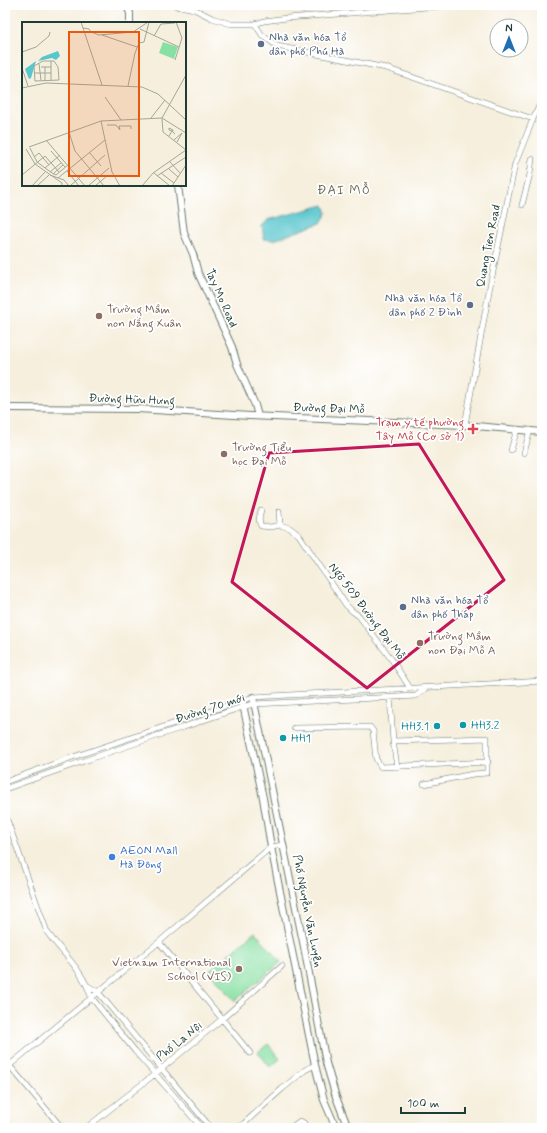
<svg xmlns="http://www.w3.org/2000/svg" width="547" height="1133" viewBox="0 0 547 1133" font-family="Mynerve,sans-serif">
	<rect width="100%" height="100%" fill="#fff"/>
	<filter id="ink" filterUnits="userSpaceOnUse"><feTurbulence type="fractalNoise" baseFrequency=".025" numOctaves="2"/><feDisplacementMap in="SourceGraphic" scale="8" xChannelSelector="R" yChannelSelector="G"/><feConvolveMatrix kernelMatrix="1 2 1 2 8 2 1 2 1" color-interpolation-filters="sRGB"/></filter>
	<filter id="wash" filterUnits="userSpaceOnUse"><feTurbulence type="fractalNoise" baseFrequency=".012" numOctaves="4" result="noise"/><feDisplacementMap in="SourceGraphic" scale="16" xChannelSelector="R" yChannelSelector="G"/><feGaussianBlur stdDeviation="0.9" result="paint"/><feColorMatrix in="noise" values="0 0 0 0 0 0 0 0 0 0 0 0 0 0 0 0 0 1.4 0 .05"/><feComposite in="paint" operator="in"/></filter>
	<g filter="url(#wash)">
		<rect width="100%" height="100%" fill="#f6efdd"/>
		<path fill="#89e0a4" stroke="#548e6c" d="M255,932l26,30 -46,39 -26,-30z
			M268,1044l12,15 -10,8 -12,-15z"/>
		<path fill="#58c6cd" stroke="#3c8280" d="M324,205l3,8 -6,10 -47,17 -10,-1 -2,-13 6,-6z"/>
	</g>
	<g filter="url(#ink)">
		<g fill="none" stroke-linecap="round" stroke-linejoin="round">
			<g stroke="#6a7b6f" stroke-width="6">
				<path id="minor" d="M175,5l4,2h6l9,2 18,9 19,6h24l9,-3 23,-3 166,-13
					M255,24l7,11 15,11 109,22 147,51
					M522,205l8,-31 2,-15
					M465,425l24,-134 26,-127 18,-45 9,-19
					M511,450l6,-21
					M524,453l6,-23
					M261,510c-2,6 -3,11 0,16l10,1 9,-2
					M279,512l1,13 10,3 9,7 47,70 6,6 7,5 33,44 18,28
					M390,697l3,44
					M294,728l76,-1 3,4 3,28 5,8 107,-5
					M397,767l-4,-26 94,-3v35l-14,1 -49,10
					M5,782l65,-24 183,-61 289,-16
					M5,789c59,-21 117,-42 176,-61 25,-8 48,-18 73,-24l162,-8 10,-8
					M5,814l42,118c15,21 37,39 44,65l44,54 67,77
					M159,942l91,111
					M88,986l10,6 113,136
					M5,1055l4,10 53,63
					M5,1069l154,-127 112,-95 12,-2
					M5,1122l5,6
					M86,1128l69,-54 67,-55 60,-53
					M239,1128l43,-39 23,-19 10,-5
					M290,1128l10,-7 4,2v5"/>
			</g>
			<g stroke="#6a7b6f" stroke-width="8">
				<path id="major" d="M126,5l4,8v10
					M178,185l6,48 9,21 5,19 34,74 5,17 18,41 3,11
					M5,408l133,1 112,7 215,9 77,7
					M253,697l51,250 22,116 10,34 12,31
					M242,700l21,98 8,49 44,218 9,35 12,28"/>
			</g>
			<use href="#minor" stroke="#fff" stroke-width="5"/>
			<use href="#major" stroke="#fff" stroke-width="6"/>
		</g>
	</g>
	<path fill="none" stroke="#c2185b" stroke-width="3" stroke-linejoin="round" d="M419,444l85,136 -137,108 -135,-106 37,-129z"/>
	<g fill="#5c6f8a" stroke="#fff" stroke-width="1.5">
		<circle cx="261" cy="44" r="4"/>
		<circle cx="470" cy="305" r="4"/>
		<circle cx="403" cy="607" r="4"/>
	</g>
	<g fill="#8d6e63" stroke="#fff" stroke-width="1.5">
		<circle cx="99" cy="316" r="4"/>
		<circle cx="224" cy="454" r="4"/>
		<circle cx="420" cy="643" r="4"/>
		<circle cx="239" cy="969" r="4"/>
	</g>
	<path fill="#e0444e" stroke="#fff" stroke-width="1.5" d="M471 423h4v4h4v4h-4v4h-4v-4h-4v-4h4z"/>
	<g fill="#0f9aa8" stroke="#fff" stroke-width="1.5">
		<circle cx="463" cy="725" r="4"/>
		<circle cx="437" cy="726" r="4"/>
		<circle cx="283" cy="738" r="4"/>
	</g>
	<circle fill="#3f7fe0" stroke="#fff" stroke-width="1.5" cx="112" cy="857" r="4"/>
	<g text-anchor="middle" stroke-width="3.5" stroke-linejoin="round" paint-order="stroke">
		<g font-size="12" fill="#4e5e75" stroke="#fff" text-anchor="start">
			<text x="269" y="41">Nhà văn hóa Tổ<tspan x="269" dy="14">dân phố Phú Hà</tspan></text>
			<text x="462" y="302" text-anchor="end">Nhà văn hóa Tổ<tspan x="462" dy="14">dân phố 2 Đình</tspan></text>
			<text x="411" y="604">Nhà văn hóa Tổ<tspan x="411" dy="14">dân phố Tháp</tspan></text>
		</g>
		<g font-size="12" fill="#1f3d34" stroke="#fff">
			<text transform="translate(488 246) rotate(-79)" y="4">Quang Tien Road</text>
			<text transform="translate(222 298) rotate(66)" y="4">Tay Mo Road</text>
			<text transform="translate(132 399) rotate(2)" y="4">Đường Hữu Hưng</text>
			<text transform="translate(329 408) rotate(2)" y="4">Đường Đại Mỗ</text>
			<text transform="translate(367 611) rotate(53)" y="4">Ngõ 509 Đường Đại Mỗ</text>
			<text transform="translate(210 708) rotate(-18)" y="4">Đường 70 mới</text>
			<text transform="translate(308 911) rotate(79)" y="4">Phố Nguyễn Văn Luyện</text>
			<text transform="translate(179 1041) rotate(-39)" y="4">Phố La Nội</text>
		</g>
		<g font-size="12" fill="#785e54" stroke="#fff" text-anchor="start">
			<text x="107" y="313">Trường Mầm<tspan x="107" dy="14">non Nắng Xuân</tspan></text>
			<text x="232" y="451">Trường Tiểu<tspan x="232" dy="14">học Đại Mỗ</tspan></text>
			<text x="428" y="640">Trường Mầm<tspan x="428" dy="14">non Đại Mỗ A</tspan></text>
			<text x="231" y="966" text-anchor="end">Vietnam International<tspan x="231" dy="14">School (VIS)</tspan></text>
		</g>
		<g font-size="12" fill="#be3a42" stroke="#fff" text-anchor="end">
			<text x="464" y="426">Trạm y tế phường<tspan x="464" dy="14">Tây Mỗ (Cơ sở 1)</tspan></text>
		</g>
		<g font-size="12" fill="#0d838f" stroke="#fff" text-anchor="start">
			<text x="471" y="729">HH3.2</text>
			<text x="429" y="730" text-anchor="end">HH3.1</text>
			<text x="291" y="742">HH1</text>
		</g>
		<g font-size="12" fill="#366cbe" stroke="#fff" text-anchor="start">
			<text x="120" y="854">AEON Mall<tspan x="120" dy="14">Hà Đông</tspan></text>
		</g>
		<g font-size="13" letter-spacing="1" fill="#63624d" stroke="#fff">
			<text x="344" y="194">ĐẠI MỖ</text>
		</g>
	</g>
	<g transform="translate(22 22)">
		<rect width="164" height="164" fill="#f6efdd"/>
		<path d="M141,20l15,5 -4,12 -15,-6z" fill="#89e0a4"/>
		<path d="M36,29l2,5 -4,4 -4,-2 -14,3 4,-4zM14,39l-5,17 -2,1 -4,-10z" fill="#58c6cd"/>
		<path fill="none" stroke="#a0a899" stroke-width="1" d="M59,0l21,63M61,6l6,1 2,3 8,3 34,-3 15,-10M118,7l39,18M80,13l35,12M132,14l7,-12 14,-1M0,30l14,-5 13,-11 1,-4M153,38l7,-22 -6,-16M17,42l2,16M12,44l9,-5h11l4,6 1,13M12,44l1,15 24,-1M19,45h10v-6M23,45v13M0,46l6,18M12,51h17M29,58v-13M106,64l7,-33 4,-10 5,-1 5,-20M0,66l24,-5 96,4 16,7 28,26M83,75l16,23M129,96l14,-18M140,96l24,-43M140,97l1,13 23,18M79,99l11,51 8,14M85,103h9l4,5M98,108l-1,-4h12v3M47,110l6,19 29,35M147,114l3,-5h1v-1l-4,-2v2l3,1 3,3M24,118l39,46M152,118l8,-7 -5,9M7,125l72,-26 61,-3 24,15M8,126l7,14 15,11 4,2 12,-10M4,127l9,15 27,19v3M29,129l14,16M67,130l12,14M12,135l5,-4 10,12M148,140l10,11M23,146l15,-13M147,147l9,8M45,149l12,15M28,150l11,-9M132,151l16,13M139,151l13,10M31,152l10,-9M0,153l23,-19 14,16M28,153l14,5 5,6M135,154l29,-19M36,156l47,-38M10,164l13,-14M15,164l12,-11M48,164l35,-31M66,164l21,-18M73,164l12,-10M120,164l11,-13 33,-23M150,164l14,-21"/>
		<path fill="#e8590c" fill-opacity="0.15" stroke="#e8590c" stroke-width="2" d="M47,10h70v144h-70z"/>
		<rect width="164" height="164" fill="none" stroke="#1f3d34" stroke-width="2"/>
	</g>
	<rect width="547" height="1133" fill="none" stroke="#fff" stroke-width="20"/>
	<g transform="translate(509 38)"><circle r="19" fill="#ffffff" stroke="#a5b1ae"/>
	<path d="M0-3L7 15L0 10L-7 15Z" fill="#1f6fb2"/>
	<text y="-6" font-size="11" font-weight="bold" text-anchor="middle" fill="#1f3d34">N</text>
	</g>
	<path d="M401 1107v6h64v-6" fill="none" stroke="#1f3d34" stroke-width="2"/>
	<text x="407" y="1107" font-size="12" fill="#1f3d34" stroke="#ffffff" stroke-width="3" paint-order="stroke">100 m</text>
</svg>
